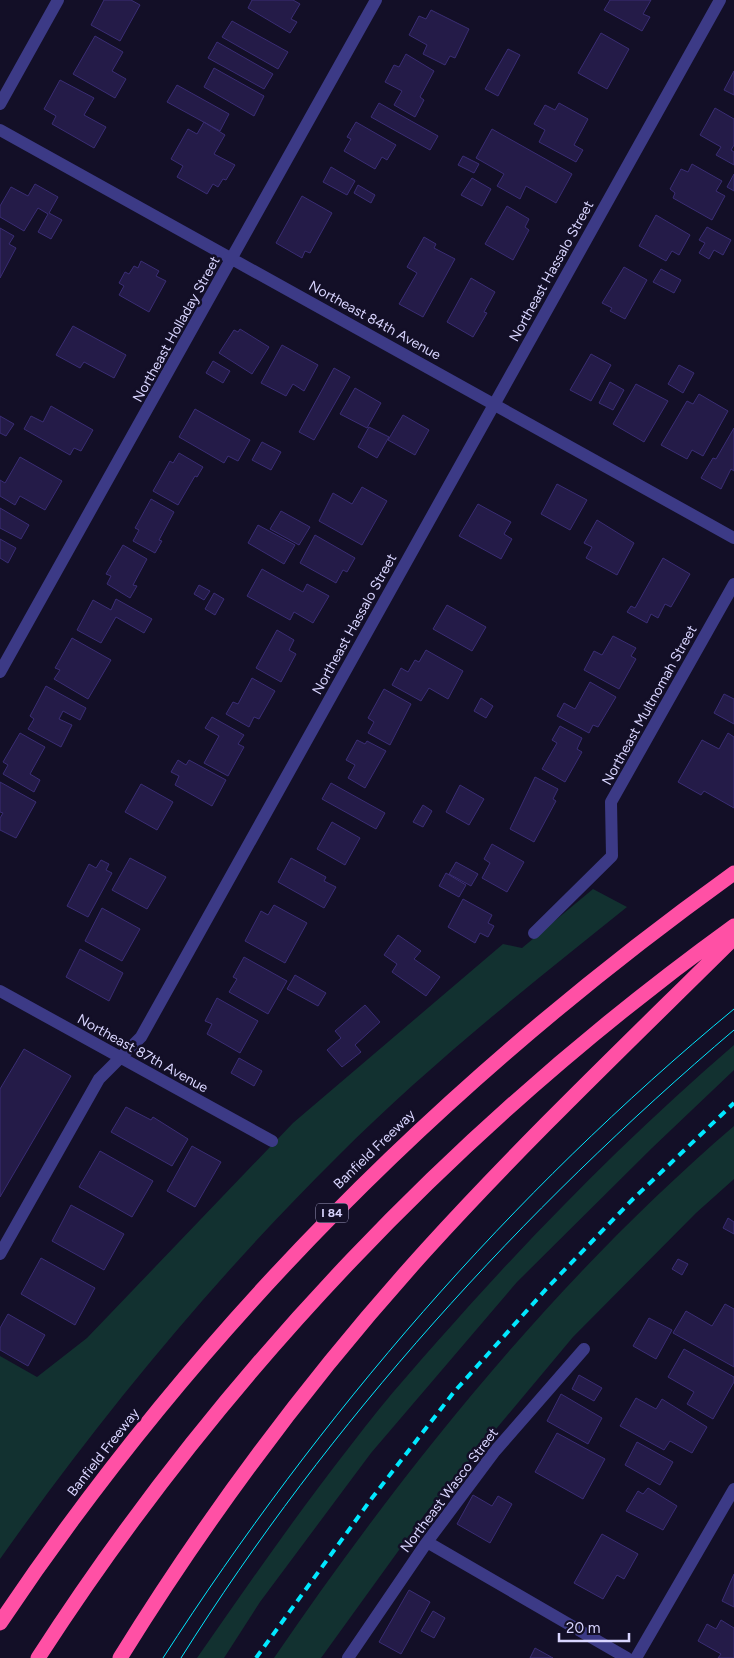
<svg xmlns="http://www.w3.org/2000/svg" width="734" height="1658" viewBox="0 0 734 1658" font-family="Figtree,sans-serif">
	<rect width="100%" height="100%" fill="#130f27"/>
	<path fill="#123130" d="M593,889l34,18c-100,80 -200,160 -290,250 -125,124 -236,259 -337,402v-203l37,21 50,-39 206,-215 210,-179 19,4z
		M734,1045v25l-82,78 -135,134 -146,171 -111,149 -36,56h-27c50,-72 100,-144 154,-213 36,-48 77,-93 117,-138 84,-93 171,-180 266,-262z
		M734,1126v53l-38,34 -123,124 -148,177 -104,144h-47c132,-193 282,-379 460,-532z"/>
	<path fill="#241b48" stroke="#3a2d74" d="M104,0h27l9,5 -20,36 -29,-16z
		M252,0h41l7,4 -9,15 6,3 -7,11 -42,-25z
		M610,0h41l-8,14 7,3 -8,14 -38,-21z
		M431,10l38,19 -14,29 -5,-2 -5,9 -22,-11 4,-9 -18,-10 10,-19 7,3z
		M232,21l56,31 -10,17 -56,-32z
		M601,33l28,16 -22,40 -29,-16z
		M95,36l28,16 -11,19 14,8 -11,19 -42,-24z
		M217,42l56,32 -9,15 -56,-31z
		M508,49l12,6 -22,41 -13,-7z
		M406,54l28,17 -14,26 4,3 -9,17 -21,-12 8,-14 -17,-9 9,-17 5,2z
		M214,68l50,28 -10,20 -50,-29z
		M734,71v24l-10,-5z
		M60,80l34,18 -10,17 22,12 -12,21 -42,-24 4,-8 -12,-7z
		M177,85l52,29 -9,17 -53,-29z
		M379,103l59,33 -8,14 -59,-33z
		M559,103l29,16 -14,26 9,5 -7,12 -37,-20 6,-12 -11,-6 11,-19 10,5z
		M715,108l19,11v26l-3,5 3,2v13l-18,-10 5,-8 -21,-12z
		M204,122l21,13 -11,19 21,11 -9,15 -3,-1 -5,8 -5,-3 -6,10 -30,-17 6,-11 -12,-7 17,-30 9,5z
		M356,122l40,23 -9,15 -5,-3 -7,12 -31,-18 7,-12 -4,-2z
		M492,129l80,45 -16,29 -30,-17 -6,13 -23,-13 7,-12 -28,-16z
		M463,156l16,8 -5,9 -16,-8z
		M692,164l30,17 -6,10 9,5 -13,24 -39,-22 2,-5 -5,-4 11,-20 7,3z
		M331,167l24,14 -8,14 -24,-13z
		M734,174v17l-7,-4z
		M472,178l19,11 -9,17 -21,-11z
		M35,184l23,13 -9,16 13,7 -11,19 -13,-7 10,-18 -10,-6 -14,23 -24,-14v-11l11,-19 17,9z
		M358,185l17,10 -4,8 -17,-10z
		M302,196l30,17 -22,40 -5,-2 -3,7 -26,-15z
		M507,206l22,13 -4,8 4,3 -16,30 -28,-16z
		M656,215l34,20 -11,20 -7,-4 -6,10 -27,-15z
		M707,227l24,13 -8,15 -9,-5 -5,9 -10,-6 6,-10 -6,-3z
		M0,228l14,8 -5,8 7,4 -16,30z
		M424,237l12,7 -2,4 21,11 -32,58 -24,-13 18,-31 -10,-6z
		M141,261l18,10 -3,5 10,5 -17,31 -30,-17 5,-9 -5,-3 6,-11 4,2 5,-8 4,2z
		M624,267l23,13 -22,39 -15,-8 2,-3 -10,-5z
		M661,269l20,11 -7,13 -21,-11z
		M471,278l24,14 -11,20 3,1 -14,24 -26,-15z
		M73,326l53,29 -12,23 -30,-16 -4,6 -24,-13z
		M240,329l29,18 -17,27 -33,-21 15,-23 4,2z
		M282,345l36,20 -14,26 -11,-7 -7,12 -25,-13z
		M591,354l20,11 -20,36 -21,-11z
		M213,361l17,10 -7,12 -17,-10z
		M679,365l15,8 -11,20 -15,-9z
		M334,368l16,9 -36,63 -15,-8z
		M610,382l14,8 -11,20 -14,-7z
		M636,384l32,17 -24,41 -31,-18z
		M355,388l26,15 -14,25 -27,-14z
		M699,394l29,17 -25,45 -11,-6 -5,9 -26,-14 26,-44 6,3z
		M51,406l42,24 -12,21 -7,-3 -4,7 -46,-26 7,-13 12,6z
		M195,409l55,31 -12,21 -10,-5 -4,7 -45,-26z
		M403,415l26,15 -14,25 -27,-15z
		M0,416l14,8 -8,12 -6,-3z
		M369,427l20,10 -12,21 -19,-11z
		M734,428v43l-3,-2 -10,20 -20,-11 12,-20 3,1z
		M262,442l19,10 -10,18 -19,-10z
		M179,453l24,14 -6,10 -2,-1 -17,29 -25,-14 17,-30 3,2z
		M20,457l42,24 -17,29 -25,-14 -5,9 -15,-9v-16l5,3z
		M557,484l30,16 -17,30 -29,-16z
		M362,487l25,14 -25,44 -43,-24 14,-28 19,11z
		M151,499l23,13 -15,28 3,1 -7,12 -22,-12 6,-11 -4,-2z
		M478,504l33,18 -7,12 8,5 -11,20 -42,-23z
		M0,508l29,17 -8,14 -21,-11z
		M281,511l29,16 -11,18 -29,-16z
		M597,520l37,23 -17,32 -31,-17 6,-11 -8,-4z
		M258,525l37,20 -11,19 -36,-21z
		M315,535l40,23 -8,14 -4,-2 -7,13 -36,-20z
		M0,539l16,9 -8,15 -8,-5z
		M123,545l24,14 -14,26 4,1 -7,12 -23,-14 4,-8 -5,-2z
		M663,558l27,16 -19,33 -6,-3 -7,14 -7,-4 -4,9 -20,-11 4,-6 4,2z
		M262,569l41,23 4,-8 22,12 -16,27 -19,-11 -4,8 -43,-24z
		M199,585l11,6 -6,9 -10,-6z
		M214,593l10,6 -9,16 -10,-6z
		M116,599l36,20 -8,14 -28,-16 -15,26 -24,-13 16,-30 18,10z
		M447,605l39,22 -14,24 -39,-22z
		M277,630l17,10 -5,10 7,4 -15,28 -25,-14z
		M613,636l23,12 -5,8 5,3 -17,30 -35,-19 10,-19 8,4z
		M72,638l39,22 -23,39 -34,-20 6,-9 -5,-2z
		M426,650l37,21 -15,28 -19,-11 -8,13 -29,-16 9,-17 7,4 7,-12 4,2z
		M252,678l23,13 -16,28 -5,-2 -5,10 -23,-13 7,-12 5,2z
		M590,682l26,15 -18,30 -5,-2 -4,8 -32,-17 7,-13 11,6z
		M46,686l40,22 -6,12 -17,-9 -4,8 13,6 -11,22 -33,-18 6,-10 -4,-3z
		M384,689l27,15 -21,41 -22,-12 6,-11 -6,-4z
		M724,694l10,5v25l-20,-11z
		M481,698l12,8 -7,12 -12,-7z
		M212,717l32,18 -6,9 6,3 -16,29 -24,-13 15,-27 -14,-8z
		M560,726l22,12 -5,11 5,3 -17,30 -23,-13 15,-26 -5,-3z
		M20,733l25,14 -15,27 10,6 -6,12 -31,-18 5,-9 -5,-3z
		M728,733l6,4v71l-30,-17 -3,4 -23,-13 24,-42 17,9z
		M357,740l8,4 2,-3 19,10 -21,37 -17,-10 7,-13 -9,-5z
		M178,760l8,5 3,-5 37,20 -14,26 -37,-21 4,-9 -8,-4z
		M535,777l23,12 -5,10 3,2 -22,41 -24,-13z
		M0,782l36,20 -20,36 -16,-8v-12l3,-5 -3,-1z
		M331,783l54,30 -9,16 -54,-30z
		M141,784l32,18 -16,28 -32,-18z
		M460,785l24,14 -15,26 -23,-13z
		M423,805l9,6 -9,16 -10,-5z
		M332,822l28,16 -15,27 -28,-16z
		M492,844l32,18 -17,30 -25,-14 8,-15 -6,-4z
		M130,858l36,19 -19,32 -35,-19z
		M291,858l35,19 -2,4 12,6 -12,21 -46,-26z
		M101,860l8,4 -3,6 6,3 -24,44 -21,-11 22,-42 7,4z
		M456,862l22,12 -7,12 -22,-12z
		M446,873l20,12 -7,12 -20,-11z
		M463,899l29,16 -4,8 6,3 -6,11 -8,-4 -5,10 -27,-16z
		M274,905l33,18 -22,40 -40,-22 16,-30 7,4z
		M102,908l38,21 -18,32 -37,-20z
		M398,935l23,16 -7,8 26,18 -14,19 -34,-24 5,-8 -13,-9z
		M80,949l43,24 -14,28 -43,-24z
		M244,957l43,24 -19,33 -39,-22 8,-13 -4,-2z
		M295,975l31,18 -8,13 -31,-17z
		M217,998l41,23 -18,32 -33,-19 5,-10 -7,-3z
		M365,1005l15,17 -25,23 6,7 -19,15 -15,-17 14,-12 -6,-7z
		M24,1049l47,27 -71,121v-108z
		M239,1058l23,13 -8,15 -23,-13z
		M126,1107l25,13 2,-3 35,22 -16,27 -61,-34z
		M192,1146l29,16 -26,45 -28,-16z
		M100,1151l53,30 -21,36 -53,-30z
		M71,1205l53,29 -20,36 -52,-29z
		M728,1218l6,4v12l-11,-6z
		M41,1258l54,30 -20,37 -54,-31z
		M678,1259l10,5 -6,11 -10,-6z
		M725,1304l9,5v58l-61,-34 13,-22 26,15z
		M8,1314l37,21 -17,31 -28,-16v-22z
		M649,1318l23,12 -16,29 -23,-13z
		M684,1349l50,28v5l-21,37 -26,-15 7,-12 -26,-15z
		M579,1375l23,13 -8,13 -22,-12z
		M561,1394l41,24 -14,26 -41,-23z
		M636,1398l20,11 6,-10 45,28 -15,26 -22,-12 -6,9 -44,-24z
		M557,1433l48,26 -22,40 -48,-27z
		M637,1442l36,20 -13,23 -35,-20z
		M648,1488l29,18 -14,24 -37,-19 12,-20 5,3z
		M473,1495l19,11 6,-10 14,8 -22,39 -33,-19z
		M602,1534l36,20 -14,25 -7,-4 -14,24 -29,-16z
		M734,1574v33l-12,-6z
		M409,1590l21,12 -29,52 -22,-12z
		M433,1611l12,7 -11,20 -13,-7z
		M721,1620l13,8v30h-16l3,-4 -23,-13 9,-17 9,5z
		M535,1648l18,10h-23z"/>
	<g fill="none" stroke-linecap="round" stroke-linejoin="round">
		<path stroke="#3c3a86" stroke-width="12" d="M0,104l58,-104
			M0,130l734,408
			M0,672l376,-672
			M534,933l78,-77 -1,-54 123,-218
			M0,991l272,150
			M0,1254l99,-175 42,-42 579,-1037
			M427,1542l200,116
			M348,1658l79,-116 68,-91 89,-102
			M636,1658l98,-169"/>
		<path stroke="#ff50a5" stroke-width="15" d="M0,1623c198,-296 446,-543 734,-750
			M38,1658c184,-285 421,-533 696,-732
			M120,1658c89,-144 192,-282 306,-408 98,-108 204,-209 308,-312"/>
		<path stroke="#01e8ff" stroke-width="1" d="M163,1658c158,-245 346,-463 571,-649
			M181,1658c149,-237 340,-447 553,-628"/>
		<path stroke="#01e8ff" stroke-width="4" stroke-dasharray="8 6" stroke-linecap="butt" d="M256,1658l116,-160 82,-106 94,-105 85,-88 101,-96"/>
	</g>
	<g text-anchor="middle" stroke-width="5" stroke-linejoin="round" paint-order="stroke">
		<rect fill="#130f27" stroke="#9e9abe" stroke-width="1" x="316" y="1203.5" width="32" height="19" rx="4"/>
		<g font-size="12" font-weight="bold" fill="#d9d5ff">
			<text x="332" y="1217">I 84</text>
		</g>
		<g font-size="14" fill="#d9d5ff" stroke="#130f27">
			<text transform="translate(551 271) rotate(-61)" y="5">Northeast Hassalo Street</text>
			<text transform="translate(375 320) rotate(29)" y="5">Northeast 84th Avenue</text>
			<text transform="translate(176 329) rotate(-61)" y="5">Northeast Holladay Street</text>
			<text transform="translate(354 624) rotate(-61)" y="5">Northeast Hassalo Street</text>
			<text transform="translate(649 705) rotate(-61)" y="5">Northeast Multnomah Street</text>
			<text transform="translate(143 1053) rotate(29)" y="5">Northeast 87th Avenue</text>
			<text transform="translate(374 1149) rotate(-44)" y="5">Banfield Freeway</text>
			<text transform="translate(103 1452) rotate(-52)" y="5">Banfield Freeway</text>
			<text transform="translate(449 1490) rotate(-53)" y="5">Northeast Wasco Street</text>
		</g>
	</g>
	<path d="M559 1633v8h70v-8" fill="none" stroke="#d9d5ff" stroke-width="2.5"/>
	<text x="566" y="1633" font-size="15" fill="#d9d5ff" stroke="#130f27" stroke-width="4" paint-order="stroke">20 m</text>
</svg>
